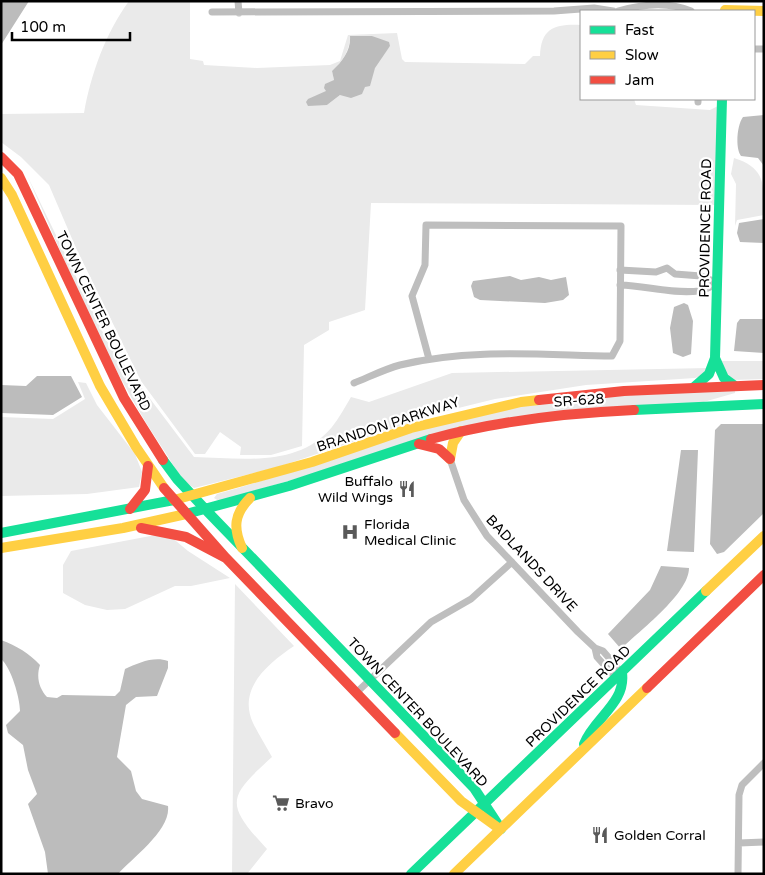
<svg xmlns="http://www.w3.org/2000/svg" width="765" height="875" viewBox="0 0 765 875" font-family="'Varela Round',sans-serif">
	<rect width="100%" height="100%" fill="#fff"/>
	<path fill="#eaeaea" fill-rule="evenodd" d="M129,1h61v58l13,2 1,4 53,3 73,-3 10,-4 8,-26 49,-2 5,26 3,3 120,2 8,-8h7c1,-29 16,-32 41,-31v74h53l2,6 74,5 8,-4 -3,99 -344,-2 -6,107 -36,12v8l-25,15 -2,101 -31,9h-31l1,-8 -21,-15 -15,22h-10l-54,-73 -65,-133 -27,-63 -28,-28 -20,-15v-28l83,-1c7,-39 21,-79 45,-112zM350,36h22l18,10c-8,10 -18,21 -19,35l-6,6 -25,8 -13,10 -11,-8 8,-3 10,-14 -2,-9c11,-10 18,-21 18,-35z
		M734,158c31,10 30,25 30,57l-27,5 -2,6 1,-42 -5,-10z
		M27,175l81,168 86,114c47,1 104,11 138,-30 7,-9 13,-20 19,-30l18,5 83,-29 257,-5 -7,8 -7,2 -109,7 -91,14 -53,13 -164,55 -84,21c-15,-9 -23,-28 -33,-42 -56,-84 -93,-179 -134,-271z
		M722,361h42v18l-31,1 -7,-6z
		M78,382l8,1 11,22 38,49 7,18 -3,15 -52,7 -86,2v-79l52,2 32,-20z
		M735,390v3l-35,10 -112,5 -90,11 -247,73 -32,9 -5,-3 3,-4c98,-27 192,-68 291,-86 75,-13 152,-14 227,-18z
		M161,534l9,2 18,15 42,27 -39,8h-16l-50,23 -18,1 -22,-5 -22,-12v-28l8,-14z
		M235,584l59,62c-25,17 -57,42 -41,77 6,12 13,23 19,34 -44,40 -48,46 -5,92l-20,25h-15z"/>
	<path fill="#bcbcbc" d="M1,1h28l-28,44z
		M350,36h22l17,6 1,4 -15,22 -5,18 -5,1 -3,7 -11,4 -11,-3 -13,10 -19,1 -2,-4 2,-3 18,-8 -2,-3 1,-4 9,-4 -2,-9c11,-10 19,-21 18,-35z
		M764,115v51l-6,-8 -17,-2c-6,-8 -4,-31 2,-39z
		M764,219v24l-24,-1 -3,-9 2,-10z
		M510,276l11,4 18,-3 12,3 15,-3 3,18 -6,5 -18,3 -65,-3 -6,-3 -3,-11 2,-5z
		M684,303l4,2 5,16 -2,33 -8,3 -10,-4 -3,-25 4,-21z
		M740,319h24v34l-30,-2 3,-28z
		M37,376h34l11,21 -29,18 -52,-2v-28l25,1z
		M721,424h43v89l-40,39 -7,2 -7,-10 5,-114z
		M681,450h17l-4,102 -27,-1z
		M661,566l28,2c0,26 -50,63 -68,81l-13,-15 42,-44z
		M1,640c16,6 28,13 39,25 -4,12 -1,23 7,32l10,1 5,-3 53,1 5,-5 5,-22c13,-6 29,-13 43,-8v7l-11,28 -21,1 -10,8 -9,52 14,14 5,20 6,8 26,7c3,24 -36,52 -50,68h-70l-3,-22 -17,-48 9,-10 -9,-24 -5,-25 -15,-12 -2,-8 14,-14c0,-13 -9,-44 -19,-52z"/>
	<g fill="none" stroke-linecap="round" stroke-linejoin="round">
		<path stroke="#bebebe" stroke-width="7" d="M238,1l1,12
			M618,11c24,-7 50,-10 73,0
			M212,12l342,-1 40,-3 19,3
			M754,49h10
			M698,102v-3
			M620,270l36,2 11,-4 8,6 26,2 17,7
			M620,285c27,1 52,9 79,6 6,-1 13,-5 19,-8
			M354,383c15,-6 31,-14 46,-18 70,-17 142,-10 212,-9l8,-15 1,-115 -195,-1 -1,40 -13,31 17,63
			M450,459l14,41 23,36 91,96 17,16 8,3 19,22
			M595,648l2,9 19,21
			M356,693l75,-71 40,-23 41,-37
			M739,843l25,-1
			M738,874l1,-79 3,-10 22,-22"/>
		<path stroke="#16e098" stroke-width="10" d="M715,358l9,20 11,8
			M693,388l16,-14 6,-16 7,-259
			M634,410l130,-6
			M163,460l14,19 28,30 269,279 27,41
			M186,514l103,-28 142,-47
			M1,533l173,-33
			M584,744c10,-26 42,-41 38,-71
			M411,874l295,-283"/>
		<path stroke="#ffcf43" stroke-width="10" d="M725,10l39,1
			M1,178l11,17 88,191 36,61 28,41
			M450,459l3,-16 8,-12
			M174,500l138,-38 99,-34 110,-26 18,-2
			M1,548l122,-20 63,-14
			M242,548c-9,-20 -8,-34 8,-50
			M706,591l58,-55
			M395,733l66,68 36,26
			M454,874l193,-186"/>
		<path stroke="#f24e42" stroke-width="10" d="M1,157l17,17 106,224 39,62
			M539,400l85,-9 140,-6
			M431,439c66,-18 135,-26 203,-29
			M419,444l20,5 11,10
			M164,488l62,70 169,175
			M130,509l15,-19 3,-24
			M141,528l45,9 40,21
			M647,688l117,-113"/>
	</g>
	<defs>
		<g id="restaurant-bare" transform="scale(1.35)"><path d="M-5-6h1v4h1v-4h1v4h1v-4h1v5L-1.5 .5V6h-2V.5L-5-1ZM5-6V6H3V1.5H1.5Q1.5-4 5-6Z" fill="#595959" stroke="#fff" stroke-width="2.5" paint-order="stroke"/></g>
		<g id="hospital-bare" transform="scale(1.35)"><path d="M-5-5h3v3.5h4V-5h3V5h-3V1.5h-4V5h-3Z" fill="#595959" stroke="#fff" stroke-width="2.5" paint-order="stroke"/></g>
		<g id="supermarket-bare" transform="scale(1.35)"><path d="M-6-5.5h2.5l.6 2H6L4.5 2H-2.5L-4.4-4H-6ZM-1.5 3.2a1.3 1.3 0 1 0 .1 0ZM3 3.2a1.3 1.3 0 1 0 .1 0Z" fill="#595959" stroke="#fff" stroke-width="2.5" paint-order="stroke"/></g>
	</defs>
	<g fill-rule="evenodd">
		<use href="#restaurant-bare" x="407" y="489"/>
		<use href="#hospital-bare" x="350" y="532"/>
		<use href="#supermarket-bare" x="281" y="803"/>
		<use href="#restaurant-bare" x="600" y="835"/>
	</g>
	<g text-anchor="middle" stroke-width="4.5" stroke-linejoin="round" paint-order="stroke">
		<g font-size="14" fill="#000" stroke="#fff">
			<text transform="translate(705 228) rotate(-89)" y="5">PROVIDENCE ROAD</text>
			<text transform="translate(104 321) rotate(64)" y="5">TOWN CENTER BOULEVARD</text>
			<text transform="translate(579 400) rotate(-4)" y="5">SR-628</text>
			<text transform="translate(388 424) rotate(-18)" y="5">BRANDON PARKWAY</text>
			<text transform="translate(532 563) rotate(47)" y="5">BADLANDS DRIVE</text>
			<text transform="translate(578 696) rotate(-44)" y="5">PROVIDENCE ROAD</text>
			<text transform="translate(418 712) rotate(47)" y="5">TOWN CENTER BOULEVARD</text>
		</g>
		<g font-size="14" fill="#000" stroke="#fff" text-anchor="start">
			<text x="393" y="486" text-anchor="end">Buffalo<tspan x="393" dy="16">Wild Wings</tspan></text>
			<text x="364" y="529">Florida<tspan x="364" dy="16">Medical Clinic</tspan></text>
			<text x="295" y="808">Bravo</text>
			<text x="614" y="840">Golden Corral</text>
		</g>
	</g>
	<rect width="765" height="875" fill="none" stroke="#000000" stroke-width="5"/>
	<rect x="580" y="10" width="175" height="90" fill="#ffffff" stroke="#999999"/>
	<rect x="590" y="26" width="25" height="8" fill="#16e098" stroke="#999999"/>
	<text x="625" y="35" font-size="15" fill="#000000">Fast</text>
	<rect x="590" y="51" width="25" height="8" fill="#ffcf43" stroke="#999999"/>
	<text x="625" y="60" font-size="15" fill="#000000">Slow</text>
	<rect x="590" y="76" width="25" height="8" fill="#f24e42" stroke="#999999"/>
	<text x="625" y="85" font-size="15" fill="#000000">Jam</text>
	<path d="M12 32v8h118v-8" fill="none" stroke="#000000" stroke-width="2.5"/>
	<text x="20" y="32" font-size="15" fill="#000000" stroke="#ffffff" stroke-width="4" paint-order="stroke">100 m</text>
</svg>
